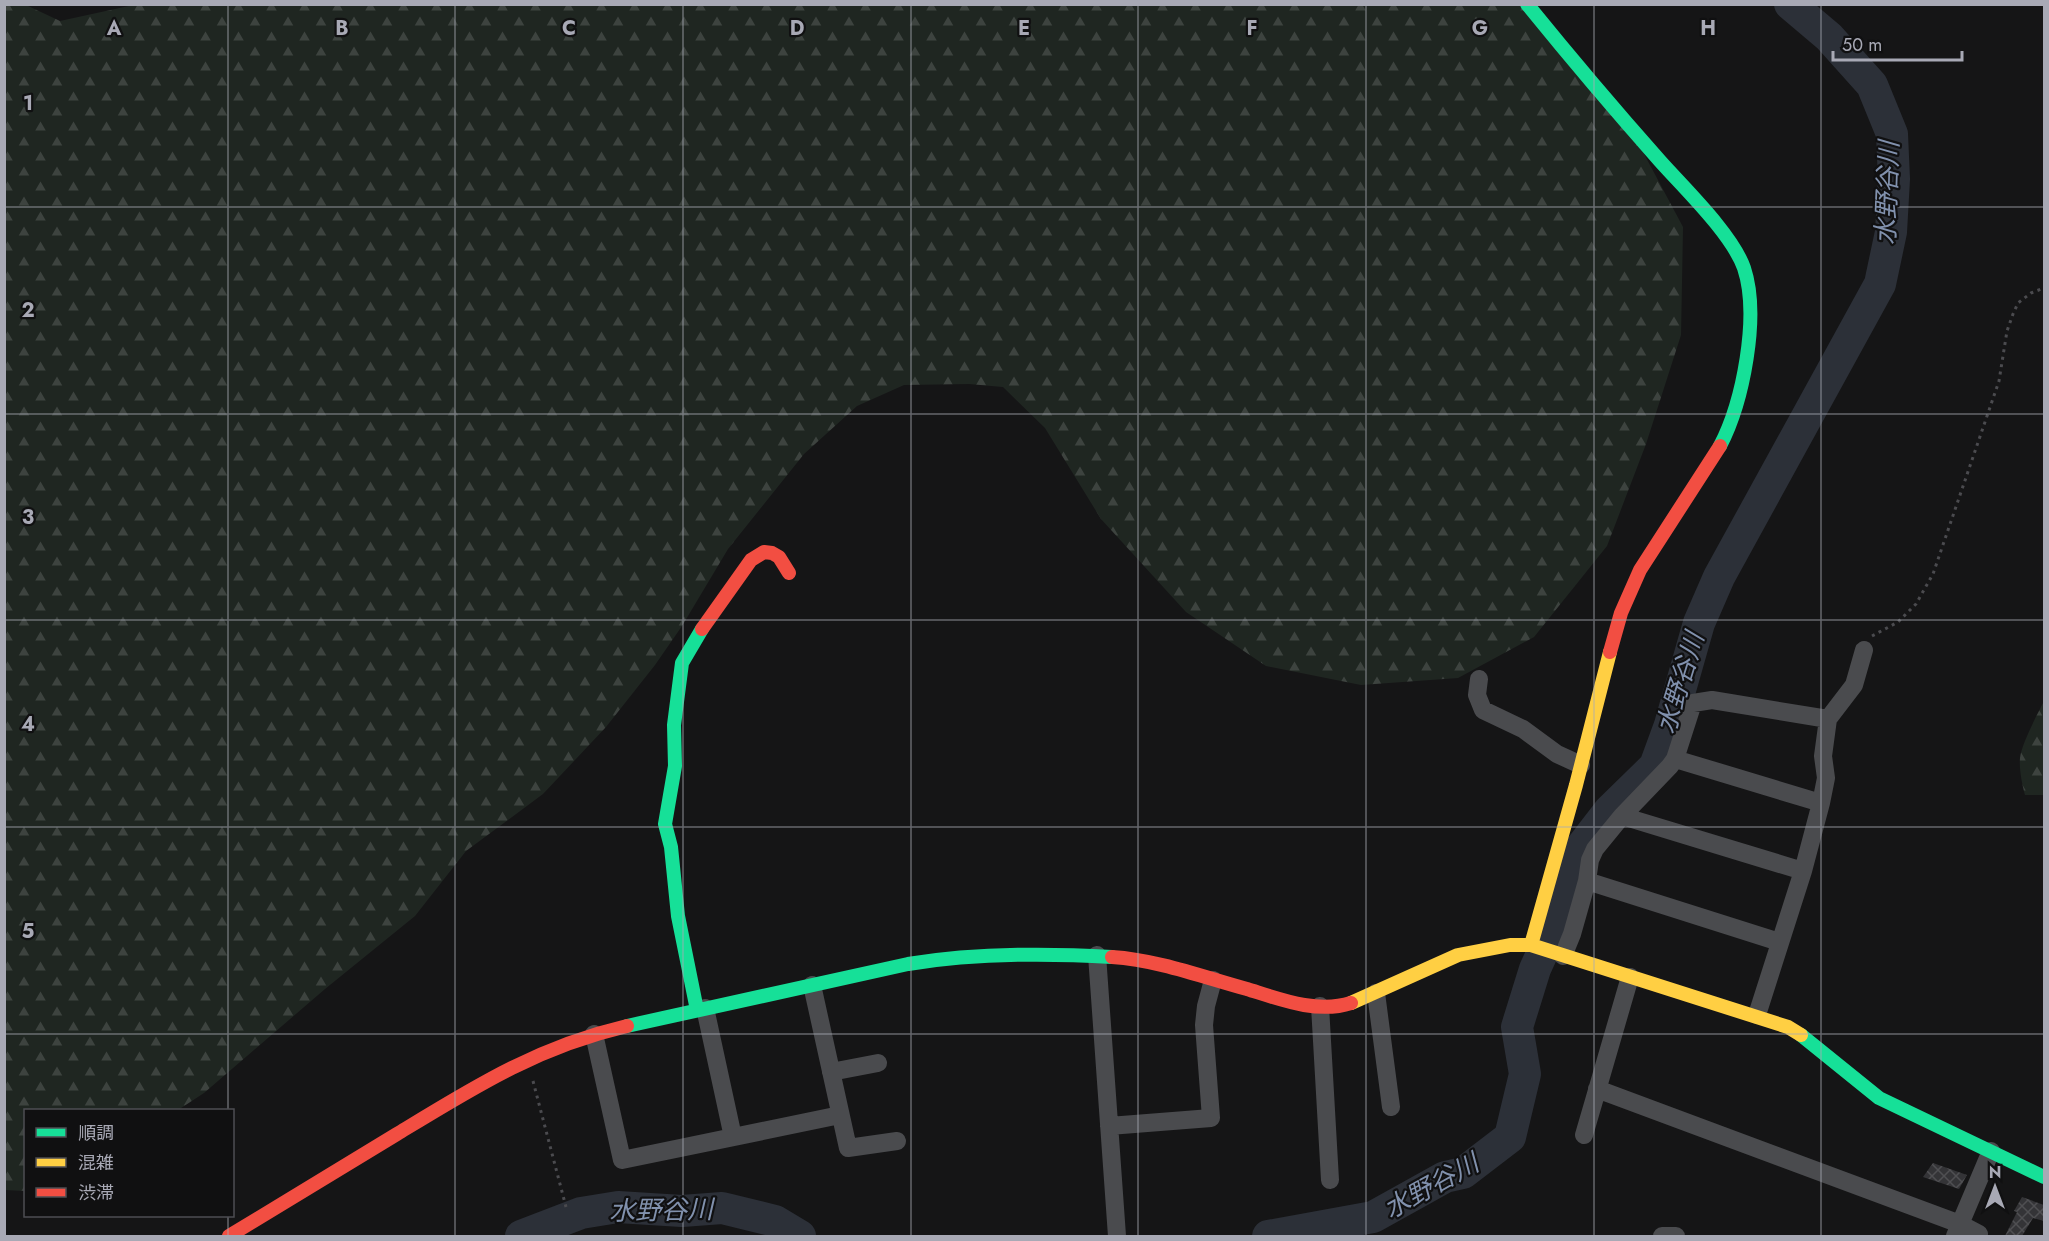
<svg xmlns="http://www.w3.org/2000/svg" width="2049" height="1241" viewBox="0 0 2049 1241" font-family="Jost,'Noto Sans JP',sans-serif">
	<defs>
		<pattern id="forest-firs" width="22" height="20" patternUnits="userSpaceOnUse" patternTransform="scale(1.5)"><rect width="22" height="20" fill="#1f2621"/><path d="M5 1l3.5 6h-7zM16 11l3.5 6h-7z" fill="#3d433f"/></pattern>
		<pattern id="building-cross-hatch" width="8" height="8" patternUnits="userSpaceOnUse" patternTransform="scale(1.5)"><rect width="8" height="8" fill="#343437"/><path d="M0 0l8 8M0 8l8-8" fill="none" stroke="#4f4f52"/></pattern>
	</defs>
	<rect width="100%" height="100%" fill="#151516"/>
	<path fill="url(#forest-firs)" d="M138,4l1387,1 110,132 48,90 -2,108 -35,109 -39,102 -73,91 -76,41 -97,7 -95,-19 -80,-54 -85,-93 -56,-91 -42,-41 -34,-3 -65,1 -47,21 -53,48 -76,95 -46,77 -27,39 -49,62 -63,67 -77,57 -51,65 -90,73 -121,104 -26,17h-152l-1,81 -20,-1 -1,-1185h22l34,16z
		M2044,701v94h-19c-3,-11 -6,-26 -5,-37 2,-15 17,-43 24,-57z"/>
	<g fill="none" stroke-linecap="round" stroke-linejoin="round">
		<path stroke="#2c3038" stroke-width="32" d="M521,1236l60,-23 37,-6 64,4 40,-3 53,13 25,15
			M1268,1236l105,-19 72,-40 18,-4 47,-36 15,-63 -8,-47 18,-58 20,-44 20,-70 34,-44 46,-45 15,-41 29,-102 20,-46 161,-293 11,-52 3,-53 -2,-45 -20,-49 -43,-48 -39,-33"/>
	</g>
	<path fill="url(#building-cross-hatch)" d="M1933,1163l34,12 -8,14 -36,-12z
		M2022,1197l22,8v16l-11,-3 -11,18h-17l12,-24 -3,-1z"/>
	<g fill="none" stroke-linecap="round" stroke-linejoin="round">
		<path stroke="#4b4b4f" stroke-width="3" stroke-dasharray="3 4.5" stroke-linecap="butt" d="M1872,636l26,-14 18,-18 17,-30 66,-193 8,-50 6,-17 5,-11 13,-10 13,-5
			M533,1081l33,126"/>
		<path stroke="#4a4b4e" stroke-width="18" d="M1479,679l-2,16 6,15 40,19 34,25 24,11
			M1675,759l146,44
			M1622,816l181,55
			M1587,881l192,61
			M1097,955l20,281
			M1563,956l9,-22 15,-53 3,-21 5,-11 27,-33 48,-50 5,-7 18,-56 19,-3 116,19
			M812,985l36,163 49,-7
			M1376,993l15,114
			M1320,1006l10,174
			M705,1008l28,129
			M1757,1015l46,-144 18,-68 5,-25 -3,-22 5,-37 26,-34 10,-35
			M594,1034l28,126 218,-45
			M831,1072l47,-9
			M1597,1089l363,135 19,10 -1,2
			M1109,1126l102,-8 -7,-93 2,-19 7,-26
			M1584,1135l46,-158
			M1662,1236h14
			M1955,1236l36,-85"/>
		<path stroke="#16e098" stroke-width="14" d="M1527,4c43,53 87,105 133,157 25,28 72,73 84,107 16,48 -1,134 -24,178
			M697,1010l-19,-94 -7,-69 -6,-23 10,-58 -1,-41 8,-62 20,-34
			M627,1026l281,-62c67,-11 136,-11 204,-7
			M1801,1035l78,63 165,79"/>
		<path stroke="#ffcf43" stroke-width="14" d="M1531,945l45,-160 34,-133
			M1351,1003l107,-48 52,-10h21l257,82 13,8"/>
		<path stroke="#f24e42" stroke-width="14" d="M702,629l49,-69 13,-8 8,1 7,4 10,16
			M1610,652l11,-39 19,-43 80,-124
			M1112,957c46,3 91,20 135,32 32,10 70,25 104,14
			M229,1236c56,-34 112,-68 168,-102 77,-47 140,-87 230,-108"/>
	</g>
	<path fill="none" stroke="#a8a9b5" stroke-width="1.5" stroke-opacity="0.55" d="M228,4v1106M455,4v1232M683,4v1232M911,4v1232M1138,4v1232M1366,4v1232M1594,4v1232M1821,4v1232M4,207h2040M4,414h2040M4,620h2040M4,827h2040M4,1034h2040M228,1216v20"/>
	<g text-anchor="middle" stroke-width="4.5" stroke-linejoin="round" paint-order="stroke">
		<g font-size="26" font-style="italic" fill="#8191ad" stroke="#101011">
			<text transform="translate(1887 193) rotate(-88)" y="9">水野谷川</text>
			<text transform="translate(1680 683) rotate(-73)" y="9">水野谷川</text>
			<text transform="translate(1431 1186) rotate(-29)" y="9">水野谷川</text>
			<text transform="translate(661 1210) rotate(-1)" y="9">水野谷川</text>
		</g>
	</g>
	<g font-size="20" text-anchor="middle" font-weight="bold" fill="#a8a9b5" stroke="#101011" stroke-width="4.5" stroke-linejoin="round" paint-order="stroke">
		<text x="114" y="35">A</text>
		<text x="342" y="35">B</text>
		<text x="569" y="35">C</text>
		<text x="797" y="35">D</text>
		<text x="1024" y="35">E</text>
		<text x="1252" y="35">F</text>
		<text x="1480" y="35">G</text>
		<text x="1708" y="35">H</text>
		<text x="28" y="110">1</text>
		<text x="28" y="317">2</text>
		<text x="28" y="524">3</text>
		<text x="28" y="731">4</text>
		<text x="28" y="938">5</text>
	</g>
	<rect width="2049" height="1241" fill="none" stroke="#a8a9b5" stroke-width="12"/>
	<rect x="24" y="1109" width="210" height="108" fill="#101011" stroke="#4d4d53" stroke-width="1.5"/>
	<rect x="36" y="1128" width="30" height="9" fill="#16e098" stroke="#4d4d53" stroke-width="1.5"/>
	<text x="78" y="1139" font-size="18" fill="#a8a9b5">順調</text>
	<rect x="36" y="1158" width="30" height="9" fill="#ffcf43" stroke="#4d4d53" stroke-width="1.5"/>
	<text x="78" y="1169" font-size="18" fill="#a8a9b5">混雑</text>
	<rect x="36" y="1188" width="30" height="9" fill="#f24e42" stroke="#4d4d53" stroke-width="1.5"/>
	<text x="78" y="1199" font-size="18" fill="#a8a9b5">渋滞</text>
	<g transform="translate(1995 1187)" stroke="#101011" stroke-width="4.5" paint-order="stroke">
	<path d="M0-4.5L10 22L0 15L-10 22Z" fill="#a8a9b5"/>
	<text y="-9" font-size="16" font-weight="bold" text-anchor="middle" fill="#a8a9b5">N</text>
	</g>
	<path d="M1833 51v9h129v-9" fill="none" stroke="#a8a9b5" stroke-width="3"/>
	<text x="1842" y="51" font-size="18" fill="#a8a9b5" stroke="#101011" stroke-width="4.5" paint-order="stroke">50 m</text>
</svg>
